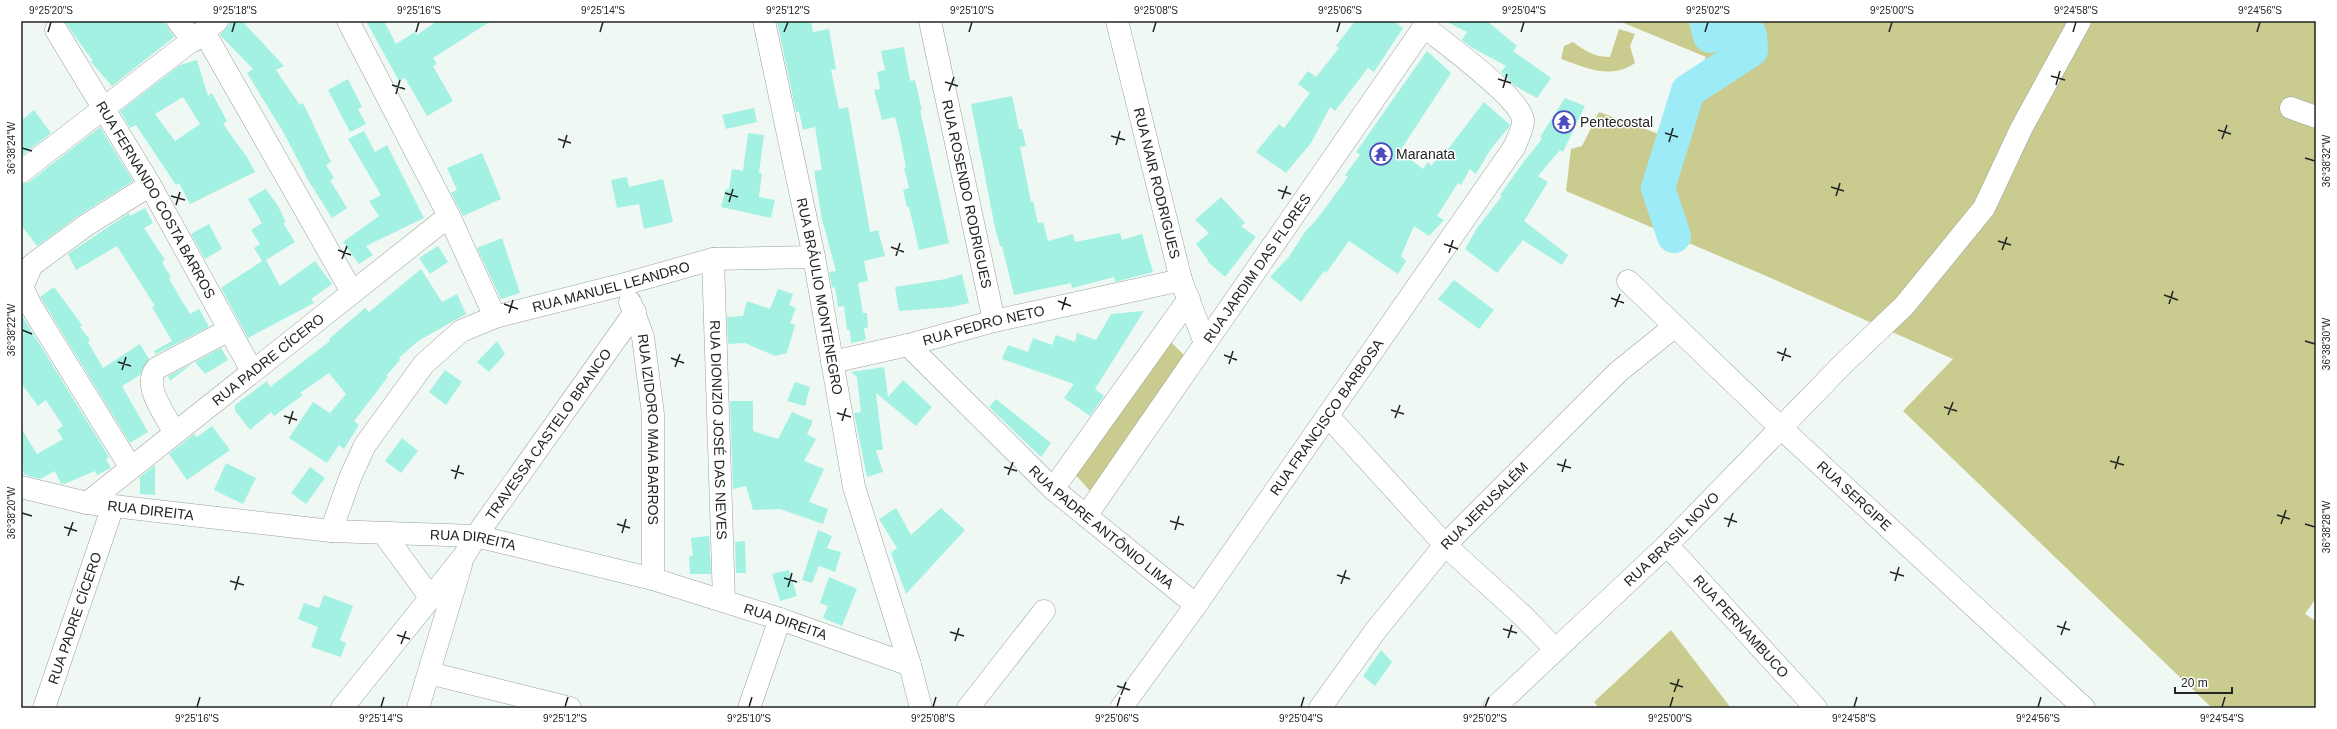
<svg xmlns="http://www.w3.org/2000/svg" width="2337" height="729" viewBox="0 0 2337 729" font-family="Helvetica,sans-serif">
	<rect width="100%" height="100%" fill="#f0f8f3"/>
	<path fill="#c9cb8f" d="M1619,21h697v577l-11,16 11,7v87h-104l-309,-297 50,-52 -189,-84 -198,-84 5,-42 11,-3 17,-34 68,25 39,-80z
		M1619,29l16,5 -5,12 5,17c-25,17 -48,5 -74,-4l3,-13 9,-4c12,9 22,15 37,15z
		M1168,339l17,17 -94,136 -17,-19z
		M1671,630l60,78h-132l-5,-6z"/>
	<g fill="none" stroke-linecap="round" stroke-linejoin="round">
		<path stroke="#9cebf6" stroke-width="34" d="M1674,236l-16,-48 30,-97 63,-41 -1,-15 -22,-7 -18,8 -4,-15"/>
	</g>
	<path fill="#a3f1e3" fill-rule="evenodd" d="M64,21h100l10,16 -62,49 -21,-24 2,-1z
		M230,21h12l42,45 -8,4 24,35 3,-2 28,59 -5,3 8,13 -4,2 17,28 -15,10 -24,-38 -23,-45 -38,-62 6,-4 -33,-34 8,-9z
		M366,21h18l12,23 19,-12 2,3 20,-14h54l-58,37 4,6 -4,2 20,35 -26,15 -22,-38 -6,3z
		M777,21h34l2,11 16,-3 7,40 -5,1 8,39 9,-2 22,125 8,-2 7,26 -21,5 4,20 -10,2 5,30h4l1,15h-4l2,12 -15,3 -1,-13h-3l-3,-24 -6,1 -3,-20 -3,1 -3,-16 7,-1 -14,-52 -8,-48 8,-1 -7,-43 -12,3 -4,-18h-3z
		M1355,21h39l9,7 -29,44 -6,-4 -33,43 -5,-4 -19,36 -25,30 -30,-21 23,-28 5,4 26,-35 -12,-9 10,-13 8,6 23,-29 -3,-2z
		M1445,21h42l30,25 -4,5 38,27 -14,20 -22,-12 -14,-14 5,-6 -35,-19 -9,-7 5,-8z
		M904,47l6,34 5,-1 7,30h-2l29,133 -30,7 -10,-43h-2l-4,-17 6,-2 -5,-20 2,-1 -7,-35 -4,-15 -13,3 -8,-30 6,-1 -3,-17 8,-2 -4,-19z
		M1427,51l24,22 -51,78 23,18 5,-7 3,4 12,-15 2,2 39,-51 26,23 -1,2 -19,23 -14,24 -6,-5 -9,16 -3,-2 -21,33 7,4 -15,16 -15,-10 -13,30 5,5 -8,13 -49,-33 -23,32 -2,-2 -23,31 -31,-25 18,-19 17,-26 12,-13 31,-42 -3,-2 15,-20 -4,-3z
		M197,60l11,36 4,-3 15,28 -4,3 24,33 8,15 -65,32 -11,-21 -3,2 -40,-60 -6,3 -10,-17 60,-46zM183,97l17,27 -25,17 -20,-27z
		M348,79l14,28 -4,2 8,15 -16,8 -22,-42z
		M1012,96l7,33h3l4,17 -6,1 11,55 2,-1 5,22 5,-1 5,19 25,-7 2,8 45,-9 2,7 20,-6 11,38 -38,10 -1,-5 -42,11 -1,-5 -57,12 -12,-49h-2l-5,-18 -24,-124z
		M1565,98l20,8 -22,46 -3,-2 -22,26 10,6 -24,39 44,34 -6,10 -39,-25 -26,33 -32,-24 12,-21 25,-32 -2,-1 22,-31 20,-25 -2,-2z
		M754,108l3,14 -31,7 -4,-14z
		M34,110l17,23 -30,23v-35z
		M100,127l33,54 -55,35 -41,30 -16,-21v-41l8,-2z
		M364,131l11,21 12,-7 37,73 -58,28 7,9 -14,9 -16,-22 36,-26 -10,-15 12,-6 -33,-56z
		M748,133l16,2 -5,38h3l-3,24 16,3 -4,18 -50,-11 5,-18 3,1 3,-21 11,2z
		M482,153l19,46 -38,17 -12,-23 6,-3 -10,-22z
		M627,177l2,10 34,-8 10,43 -29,7 -5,-25 -22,4 -6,-28z
		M266,189l12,17 8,16 -3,1 12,19 -29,18 14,26 35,-25 17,23 -21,15 3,4 -66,35 -27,-50 41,-27 -8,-13 6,-4 -9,-14 11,-7 -14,-24z
		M1221,197l24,26 -4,3 15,11 -31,40 -18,-16 1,-1 -12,-16 13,-11 -14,-13z
		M145,208l8,15 -9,5 21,32 -3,2 9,15 -2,2 21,35 9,-5 10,18 -53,27 -2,-3 18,-10 -20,-34 3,-1 -38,-60 -41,24 -8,-16 61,-41 1,3z
		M209,224l13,25 -17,10 -14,-25z
		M502,238l18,55 -19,6 -24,-51z
		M438,246l10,16 -18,12 -11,-16z
		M421,269l21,33 15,-8 9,20 -48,27 -19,17 1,2 -14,16 2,1 -34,44 5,4 -15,24 -5,-4 -12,18 -38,-25 24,-36 17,11 16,-19 -17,-21 -29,20 3,2 -29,21 -3,-4 -21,18 -15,-19v-6l32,-24 3,6 60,-46 -1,-2 36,-31 4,4z
		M962,274l7,29 -17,4 -53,4 -4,-24 51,-8z
		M1454,280l40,30 -15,19 -41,-30z
		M54,287l28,38 -2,2 10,13 -2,2 15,26 37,-24 9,15 -9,16 -18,11 26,46 -18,11 -88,-143 -2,-3z
		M778,289l15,5 -4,11 7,3 -6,15 5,2 -8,28 -12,3 -30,-13 -17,1 -1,-27 16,-1 4,-15 23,8z
		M1144,311l-49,78 9,7 -14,20 -26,-18 10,-14 -72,-25 6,-14 20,7 5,-14 19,7 4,-10 19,7 2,-9 19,7 15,-26z
		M21,314l88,143 -3,2 5,9 -14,7 -2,-4 -31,13h-3l-6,-13 -15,8 -15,-4 -4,-8v-39l16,26 26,-15 -6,-9 6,-4 -17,-26 -8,6 -17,-23z
		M497,341l8,13 -16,18 -12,-10z
		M221,348l7,12 -23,14 -10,-12z
		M193,363l-23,18 -2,-5z
		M884,367l4,30 15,-17 29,27 -16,19 -40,-33 7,57h-7l7,22 -16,5 -13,-64 7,-1 -4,-35 -6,-5z
		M445,370l17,12 -16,23 -17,-13z
		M795,382l15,5 -5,19 -18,-5z
		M996,399l55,44 -10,14 -52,-50z
		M730,401h23v30l25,8 14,-27 21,9 -6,13 9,5 -12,22 20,8 -15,33 19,7 -5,15 -43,-15 -27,1 -7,-24 -13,3z
		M212,426l18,24 -43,30 -18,-26 25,-20 3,3z
		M402,438l16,13 -17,22 -16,-12z
		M226,463l30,15 -13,26 -29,-14z
		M155,465v30l-15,-1v-17z
		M310,467l15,11 -19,26 -15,-11z
		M896,508l15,27 30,-27 24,22 -59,64 -15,-41 6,-5 -18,-29z
		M818,530l14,6 -5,12 14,4 -6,20 -16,-6 -7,17 -10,-3z
		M709,536l2,38h-21l-1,-18h4l-2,-18z
		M745,541l1,32h-10l-1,-31z
		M789,570l8,26 -17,5 -8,-27z
		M829,577l28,12 -15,37 -19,-8 5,-12 -8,-3z
		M324,595l29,11 -13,34 6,3 -5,14 -30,-10 7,-20 -20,-8 6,-16 15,5z
		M1381,650l11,12 -17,24 -12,-10z"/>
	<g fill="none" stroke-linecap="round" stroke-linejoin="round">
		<g stroke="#9aa19c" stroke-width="23">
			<g id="minor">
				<path d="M178,21l15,20"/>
				<path d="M348,21l101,195 46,101"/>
				<path id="s1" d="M764,21l50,236 40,230 56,178 11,43"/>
				<path id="s2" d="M930,21l64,300"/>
				<path id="s3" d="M1117,21l64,259 24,63"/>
				<path id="s4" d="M56,30l94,155 102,186"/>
				<path d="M204,32l148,260"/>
				<path d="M2291,108l25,9"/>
				<path d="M21,172l196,-151"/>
				<path id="s5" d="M713,259l11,342"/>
				<path id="s6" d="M1628,281l153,147 303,280"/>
				<path id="s7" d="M630,302l13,35 10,77v165"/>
				<path id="s8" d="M908,345l145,144 143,116"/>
				<path id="s9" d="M832,362l76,-17 86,-24 187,-41"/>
				<path d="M1328,416l117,129 78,71 32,33"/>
				<path d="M175,433c-9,-17 -34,-48 -18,-65l72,-38"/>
				<path d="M131,468l-100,-162 -9,-19 10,-22 53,-39 65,-41"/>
				<path id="s10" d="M21,487l66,16 244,28 145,5 177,43 127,40 130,46"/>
				<path d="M1053,489l136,-190"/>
				<path id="s11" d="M87,503l362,-287"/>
				<path id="s12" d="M1086,516l342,-495"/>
				<path id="s13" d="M331,531l19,-53 15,-33 59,-81 37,-33 34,-14 126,-32 92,-26 101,-2"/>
				<path d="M384,534l46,63"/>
				<path id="s14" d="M1667,545l149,163"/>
				<path d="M429,673l141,35"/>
				<path id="s15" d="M44,708l69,-202"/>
				<path id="s16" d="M342,708l122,-152 12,-20 159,-224"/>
				<path d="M418,708l43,-143"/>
				<path d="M749,708l31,-89"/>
				<path d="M968,708l76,-97"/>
				<path id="s17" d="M1121,708l75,-103 319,-459c2,-7 9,-19 8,-26 -3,-23 -79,-77 -98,-93"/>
				<path id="s18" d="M1320,708l56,-78 69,-85 173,-173 56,-45"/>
				<path id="s19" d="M1494,708l173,-163 176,-181 61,-58 80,-98 37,-79 59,-108"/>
			</g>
		</g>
		<use href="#minor" stroke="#fff" stroke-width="22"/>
	</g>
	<path fill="none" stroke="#212422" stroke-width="1.5" d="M48,32l3,-10M232,32l3,-10M416,32l3,-10M600,32l3,-10M784,32l4,-10M969,32l3,-10M1153,32l3,-10M1337,32l3,-10M1521,32l3,-10M1705,32l3,-10M1889,32l3,-10M2073,32l3,-10M2257,32l3,-10M2051,76l14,4M1498,79l13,4M945,82l13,4M392,85l13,4M2056,85l4,-14M1503,88l4,-14M949,91l5,-14M396,94l4,-14M2218,130l13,4M1665,133l13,4M1111,136l14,4M558,139l13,4M2222,139l5,-14M1669,142l4,-14M1116,145l4,-14M22,148l10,3M563,148l4,-13M2305,158l10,3M1831,187l13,4M1278,190l13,4M725,193l13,4M171,196l14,4M1836,196l4,-13M1282,199l5,-13M729,202l4,-13M176,205l4,-13M1998,241l13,4M1444,244l14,5M891,247l13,5M338,250l13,5M2002,250l5,-13M1449,253l4,-13M896,256l4,-13M342,259l5,-13M2164,295l14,5M1611,298l13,5M1058,301l13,5M504,304l14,5M2169,304l4,-13M1615,307l5,-13M1062,310l4,-13M509,313l4,-13M22,330l10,4M2305,341l10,3M1777,352l14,5M1224,355l13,5M671,358l13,5M1782,361l4,-13M118,362l13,4M1229,364l4,-13M675,367l5,-13M122,370l4,-13M1944,407l13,4M1391,410l13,4M837,413l14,4M1948,415l5,-13M284,416l13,4M1395,418l5,-13M842,421l4,-13M289,424l4,-13M2110,461l14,4M1557,464l14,4M1004,467l13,4M2115,469l4,-13M451,470l13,4M1562,472l4,-13M1008,475l5,-13M455,479l4,-14M22,513l10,3M2277,515l13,4M1724,518l13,4M1170,521l14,4M617,524l13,4M2281,524l5,-14M2305,524l10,3M64,527l13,4M1728,527l5,-14M1175,530l4,-14M622,533l4,-14M68,536l5,-14M1890,572l14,4M1337,575l13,4M784,578l13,4M230,581l14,4M1895,581l4,-14M1341,584l5,-14M788,587l4,-14M235,590l4,-14M2057,626l13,4M1503,629l14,4M950,632l14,4M397,635l13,4M2061,635l5,-14M1508,638l4,-13M955,641l4,-13M401,644l5,-13M1670,683l13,4M1117,686l13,4M1674,692l5,-13M1121,695l5,-13M197,707l3,-10M381,707l3,-10M565,707l3,-10M749,707l3,-10M933,707l3,-10M1117,707l3,-10M1301,707l3,-10M1485,707l4,-10M1670,707l3,-10M1854,707l3,-10M2038,707l3,-10M2222,707l3,-10"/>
	<defs>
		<g id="temple-ring" transform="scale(1.15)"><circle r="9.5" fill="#fff" stroke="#4d49bf" stroke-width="1.5"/><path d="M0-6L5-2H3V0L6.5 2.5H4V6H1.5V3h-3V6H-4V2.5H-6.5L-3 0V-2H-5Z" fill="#4d49bf"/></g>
	</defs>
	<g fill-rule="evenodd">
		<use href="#temple-ring" x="1564" y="122"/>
		<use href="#temple-ring" x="1381" y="154"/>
	</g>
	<g text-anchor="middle" stroke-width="3" stroke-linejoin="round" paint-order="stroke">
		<g font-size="14" fill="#212422" stroke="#fff" text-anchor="start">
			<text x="1580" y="127">Pentecostal</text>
			<text x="1396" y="159">Maranata</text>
		</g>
		<g font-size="14" fill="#212422" stroke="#fff">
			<text dy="5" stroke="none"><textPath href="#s3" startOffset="167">RUA NAIR RODRIGUES</textPath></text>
			<text dy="5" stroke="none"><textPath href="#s2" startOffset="177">RUA ROSENDO RODRIGUES</textPath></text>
			<text dy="5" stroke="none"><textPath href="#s4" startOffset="197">RUA FERNANDO COSTA BARROS</textPath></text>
			<text dy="5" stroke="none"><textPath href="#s12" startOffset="301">RUA JARDIM DAS FLORES</textPath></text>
			<text dy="5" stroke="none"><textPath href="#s13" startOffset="399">RUA MANUEL LEANDRO</textPath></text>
			<text dy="5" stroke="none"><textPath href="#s1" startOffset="281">RUA BRÁULIO MONTENEGRO</textPath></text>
			<text dy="5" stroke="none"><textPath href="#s9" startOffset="156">RUA PEDRO NETO</textPath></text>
			<text dy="5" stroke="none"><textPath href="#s11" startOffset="231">RUA PADRE CÍCERO</textPath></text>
			<text dy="5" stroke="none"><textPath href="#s17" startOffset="356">RUA FRANCISCO BARBOSA</textPath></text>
			<text dy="5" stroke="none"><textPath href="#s7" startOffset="130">RUA IZIDORO MAIA BARROS</textPath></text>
			<text dy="5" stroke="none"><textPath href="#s5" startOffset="171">RUA DIONIZIO JOSÉ DAS NEVES</textPath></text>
			<text dy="5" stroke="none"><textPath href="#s16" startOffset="343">TRAVESSA CASTELO BRANCO</textPath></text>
			<text dy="5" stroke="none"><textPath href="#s6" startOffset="312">RUA SERGIPE</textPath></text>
			<text dy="5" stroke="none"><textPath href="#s18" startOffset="261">RUA JERUSALÉM</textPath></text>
			<text dy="5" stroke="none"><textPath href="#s10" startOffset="132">RUA DIREITA</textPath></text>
			<text dy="5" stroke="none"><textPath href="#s8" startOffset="266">RUA PADRE ANTÔNIO LIMA</textPath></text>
			<text dy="5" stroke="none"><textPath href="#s19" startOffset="245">RUA BRASIL NOVO</textPath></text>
			<text dy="5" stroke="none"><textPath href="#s10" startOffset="456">RUA DIREITA</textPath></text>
			<text dy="5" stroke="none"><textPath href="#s15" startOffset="95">RUA PADRE CÍCERO</textPath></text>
			<text dy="5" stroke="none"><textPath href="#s10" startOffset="780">RUA DIREITA</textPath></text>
			<text dy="5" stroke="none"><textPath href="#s14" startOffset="110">RUA PERNAMBUCO</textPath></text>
		</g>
	</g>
	<rect width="2337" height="729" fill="none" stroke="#ffffff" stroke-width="44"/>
	<path d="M2175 687v6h57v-6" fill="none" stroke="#212422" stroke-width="2"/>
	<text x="2181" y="687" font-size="12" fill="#212422" stroke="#ffffff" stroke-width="3" paint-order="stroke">20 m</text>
	<rect x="22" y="22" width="2293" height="685" fill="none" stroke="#212422" stroke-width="1.5"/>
	<g font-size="10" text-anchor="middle" fill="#212422">
		<text x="51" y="14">9°25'20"S</text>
		<text x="235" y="14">9°25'18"S</text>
		<text x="419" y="14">9°25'16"S</text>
		<text x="603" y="14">9°25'14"S</text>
		<text x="788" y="14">9°25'12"S</text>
		<text x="972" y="14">9°25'10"S</text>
		<text x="1156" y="14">9°25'08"S</text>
		<text x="1340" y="14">9°25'06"S</text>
		<text x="1524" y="14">9°25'04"S</text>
		<text x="1708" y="14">9°25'02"S</text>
		<text x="1892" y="14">9°25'00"S</text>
		<text x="2076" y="14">9°24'58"S</text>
		<text x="2260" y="14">9°24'56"S</text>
		<text transform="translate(11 148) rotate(-90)" y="4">36°38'24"W</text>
		<text transform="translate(2326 161) rotate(-90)" y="4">36°38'32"W</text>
		<text transform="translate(11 330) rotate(-90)" y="4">36°38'22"W</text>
		<text transform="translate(2326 344) rotate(-90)" y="4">36°38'30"W</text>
		<text transform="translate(11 513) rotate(-90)" y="4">36°38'20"W</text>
		<text transform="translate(2326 527) rotate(-90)" y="4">36°38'28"W</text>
		<text x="197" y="722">9°25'16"S</text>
		<text x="381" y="722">9°25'14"S</text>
		<text x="565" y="722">9°25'12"S</text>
		<text x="749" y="722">9°25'10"S</text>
		<text x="933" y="722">9°25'08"S</text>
		<text x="1117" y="722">9°25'06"S</text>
		<text x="1301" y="722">9°25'04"S</text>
		<text x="1485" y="722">9°25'02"S</text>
		<text x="1670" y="722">9°25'00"S</text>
		<text x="1854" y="722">9°24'58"S</text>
		<text x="2038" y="722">9°24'56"S</text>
		<text x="2222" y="722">9°24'54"S</text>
	</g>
</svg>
